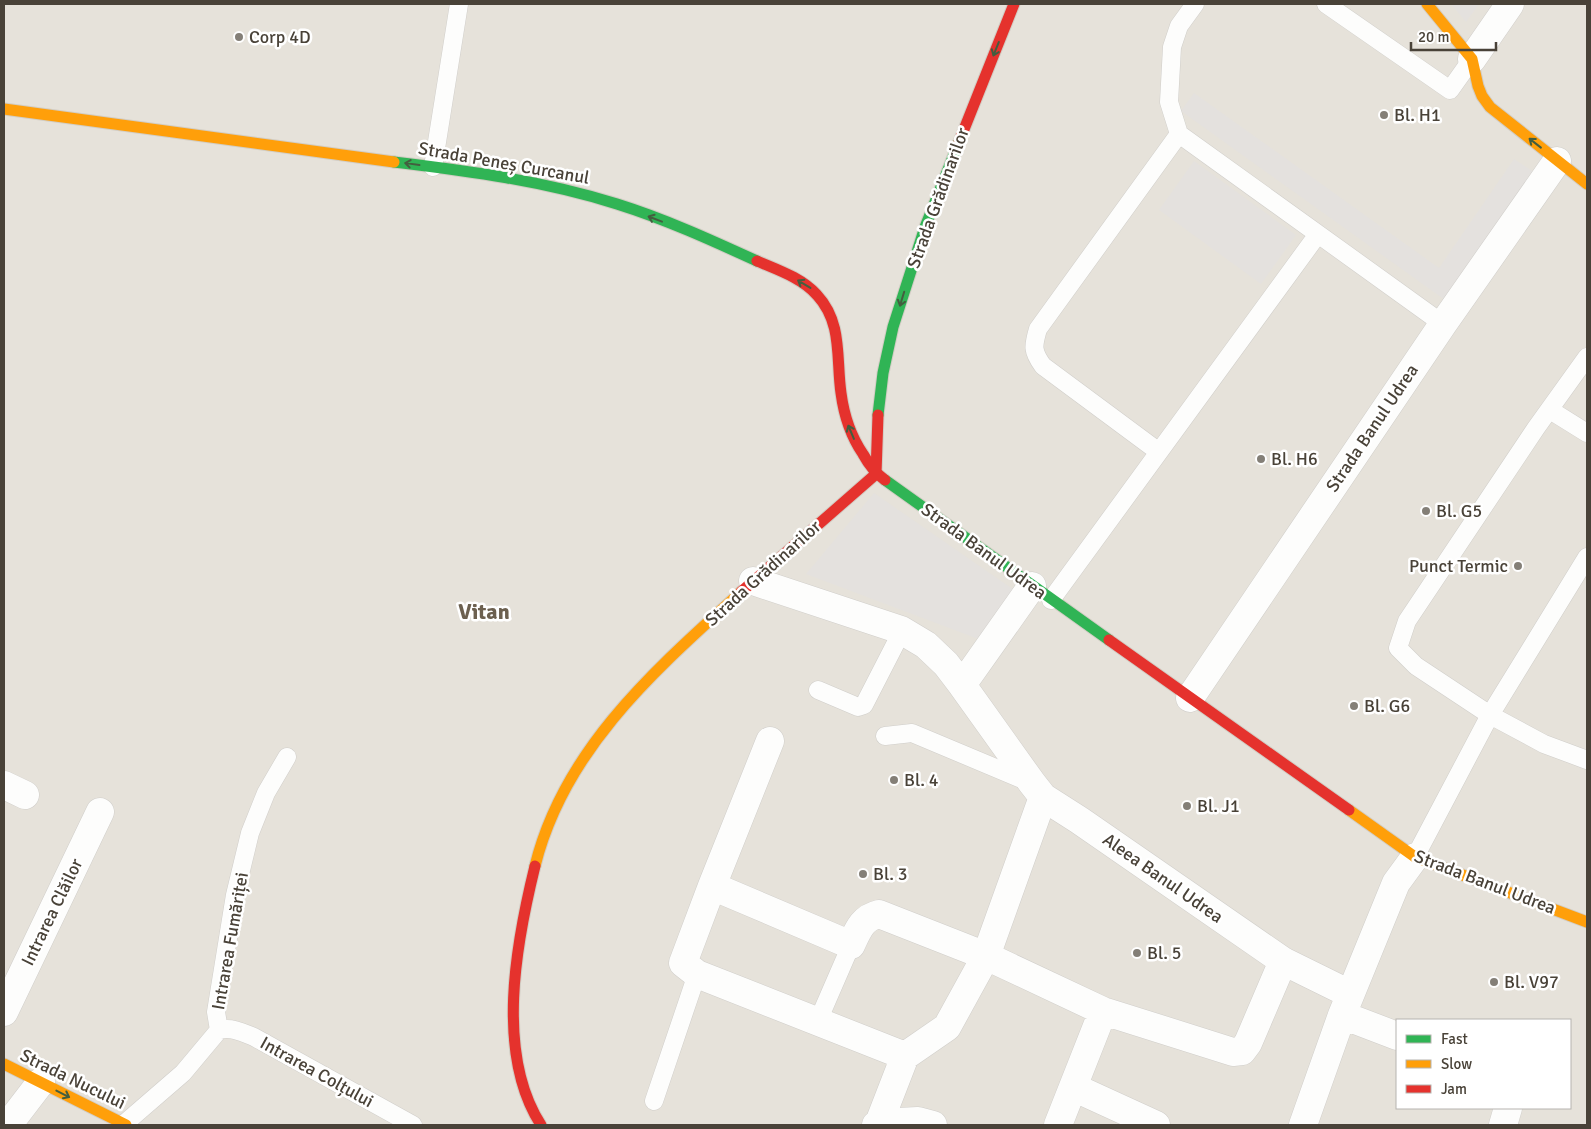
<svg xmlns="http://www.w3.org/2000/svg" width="1591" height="1129" viewBox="0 0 1591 1129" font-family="Signika,sans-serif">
	<rect width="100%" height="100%" fill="#f2f0ed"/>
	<path fill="#e6e2da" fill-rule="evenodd" d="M4,4h1583v1121h-1583zM1397,1020h173v88h-173z"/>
	<path fill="#e4e1de" d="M1451,4h28l-13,18z
		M1194,93l245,175 75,-109 20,13 -89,128 -264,-189z
		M1194,161l102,74 -35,49 -102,-74z
		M874,493l143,99 -36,48 -175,-66z"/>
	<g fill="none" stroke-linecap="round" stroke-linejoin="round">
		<g stroke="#d0ceca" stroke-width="19">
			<path id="lane" d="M1195,4l-16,22 -7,21 -3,55 10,32 264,190
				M1326,4l124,86 22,-31
				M433,167l26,-163
				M1550,410l37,23
				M1159,452l-116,-86c-11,-15 -10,-20 -5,-37l141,-195
				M1587,557l-97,158 54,29 43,16
				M1051,600l267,-366
				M818,690l40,17 6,-2 38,-74
				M885,736l27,-3 117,49
				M1415,857l75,-142 -74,-49 -18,-18 9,-27 129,-193 51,-71
				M818,1021l33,-76
				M219,1030c13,-3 23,2 35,7l159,88
				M654,1101l43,-127
				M124,1124l59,-51 36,-43 -3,-18 19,-117 15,-62 16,-40 21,-36"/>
		</g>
		<g stroke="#d0ceca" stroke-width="29">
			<path id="street" d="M1472,59l38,-55
				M753,581l148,49 25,15 20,19 16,21 70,98 11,14 36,23 204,141 67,33
				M962,685l70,-99
				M1190,698l253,-374 114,-163
				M770,741l-58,145 -29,77 14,11 208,82
				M4,785l21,10
				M712,886l139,59c7,-15 11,-27 28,-31l107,42 117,55 130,41 9,-1 6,-8 35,-82
				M4,1012l96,-200
				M1342,1015l55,21
				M1073,1087l83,38
				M879,1123l26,-67 42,-29 39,-71 57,-159
				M8,1125l33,-43
				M876,1125l3,-2 39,-2 15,4
				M1058,1125l45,-114
				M1303,1125l39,-110 54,-132 19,-26
				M1503,1125l5,-17"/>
		</g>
		<g stroke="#d2cdc4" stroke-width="13">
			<path id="fast" d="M394,162c75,9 151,19 223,42 48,15 94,36 140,57
				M878,415l5,-42 10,-46 32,-100 34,-85
				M885,480l224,160"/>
		</g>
		<g stroke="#d2cdc4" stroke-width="13">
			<path id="slow" d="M1427,4l45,55 6,27 4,10 8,11 97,77
				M4,109l390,53
				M1349,810l66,47 172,65
				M535,866c29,-117 120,-196 206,-274
				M4,1064l122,61"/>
		</g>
		<g stroke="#d2cdc4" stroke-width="13">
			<path id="jam" d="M959,142l55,-138
				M757,261c21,9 45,17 60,34 26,28 19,64 24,98 3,23 9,42 22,61 6,11 12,19 22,26
				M741,592l135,-118 2,-59
				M1109,640l240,170
				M535,866c-19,77 -40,188 6,259"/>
		</g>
		<use href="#lane" stroke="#fdfdfc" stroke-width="18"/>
		<use href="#street" stroke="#fdfdfc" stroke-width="28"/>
		<use href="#fast" stroke="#30b455" stroke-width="11"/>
		<use href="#slow" stroke="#ff9f0a" stroke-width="11"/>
		<use href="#jam" stroke="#e5322d" stroke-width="11"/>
	</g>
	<defs><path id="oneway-shaft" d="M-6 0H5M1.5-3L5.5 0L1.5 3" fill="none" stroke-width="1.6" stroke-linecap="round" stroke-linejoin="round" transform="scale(1.25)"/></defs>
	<g stroke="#435e3f">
		<use href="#oneway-shaft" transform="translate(996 49) rotate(112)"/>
		<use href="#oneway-shaft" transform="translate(1535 143) rotate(-142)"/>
		<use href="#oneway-shaft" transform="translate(412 164) rotate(-172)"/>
		<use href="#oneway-shaft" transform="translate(655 219) rotate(-159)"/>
		<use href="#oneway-shaft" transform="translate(804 284) rotate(-149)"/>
		<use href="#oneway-shaft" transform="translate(902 299) rotate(107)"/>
		<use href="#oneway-shaft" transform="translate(851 432) rotate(-113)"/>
		<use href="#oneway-shaft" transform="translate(63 1094) rotate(27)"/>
	</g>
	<g fill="#847f77" stroke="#fff" stroke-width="2">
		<circle cx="239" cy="37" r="5"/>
		<circle cx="1384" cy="115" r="5"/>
		<circle cx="1261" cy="459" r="5"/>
		<circle cx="1426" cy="511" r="5"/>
		<circle cx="1518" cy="566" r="5"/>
		<circle cx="1354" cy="706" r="5"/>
		<circle cx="894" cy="780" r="5"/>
		<circle cx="1187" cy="806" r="5"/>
		<circle cx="863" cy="874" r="5"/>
		<circle cx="1137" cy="953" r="5"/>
		<circle cx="1494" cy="982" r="5"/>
	</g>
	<g text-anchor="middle" stroke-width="5" stroke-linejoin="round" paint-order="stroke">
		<g font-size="18" fill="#494238" stroke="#fff" text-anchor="start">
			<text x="249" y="43">Corp 4D</text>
			<text x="1394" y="121">Bl. H1</text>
			<text x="1271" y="465">Bl. H6</text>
			<text x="1436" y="517">Bl. G5</text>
			<text x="1508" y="572" text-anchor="end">Punct Termic</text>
			<text x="1364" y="712">Bl. G6</text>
			<text x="904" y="786">Bl. 4</text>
			<text x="1197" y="812">Bl. J1</text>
			<text x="873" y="880">Bl. 3</text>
			<text x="1147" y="959">Bl. 5</text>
			<text x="1504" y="988">Bl. V97</text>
		</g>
		<g font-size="18" fill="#494238" stroke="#fff">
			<text transform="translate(504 163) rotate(10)" y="6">Strada Peneș Curcanul</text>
			<text transform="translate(938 198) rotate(-70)" y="6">Strada Grădinarilor</text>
			<text transform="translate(1372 428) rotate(-56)" y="6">Strada Banul Udrea</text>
			<text transform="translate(984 551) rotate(36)" y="6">Strada Banul Udrea</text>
			<text transform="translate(763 573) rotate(-42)" y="6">Strada Grădinarilor</text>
			<text transform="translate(1163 878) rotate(35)" y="6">Aleea Banul Udrea</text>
			<text transform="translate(1485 882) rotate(21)" y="6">Strada Banul Udrea</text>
			<text transform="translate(52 912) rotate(-64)" y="6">Intrarea Clăilor</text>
			<text transform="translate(230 941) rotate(-80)" y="6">Intrarea Fumăriței</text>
			<text transform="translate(317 1072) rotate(29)" y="6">Intrarea Colțului</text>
			<text transform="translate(73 1079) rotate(26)" y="6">Strada Nucului</text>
		</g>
		<g font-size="22" font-weight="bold" fill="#6c604f" stroke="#fff">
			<text x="484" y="619">Vitan</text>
		</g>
	</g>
	<rect width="1591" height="1129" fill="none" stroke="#494238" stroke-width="10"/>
	<rect x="1396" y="1019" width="175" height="90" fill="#ffffff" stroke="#b6b3af"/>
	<rect x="1406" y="1035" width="25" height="8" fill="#30b455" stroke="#b6b3af"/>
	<text x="1441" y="1044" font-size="15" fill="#494238">Fast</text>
	<rect x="1406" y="1060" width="25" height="8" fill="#ff9f0a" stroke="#b6b3af"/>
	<text x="1441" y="1069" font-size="15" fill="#494238">Slow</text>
	<rect x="1406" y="1085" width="25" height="8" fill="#e5322d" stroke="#b6b3af"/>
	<text x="1441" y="1094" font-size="15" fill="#494238">Jam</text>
	<path d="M1411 42v8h85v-8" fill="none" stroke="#494238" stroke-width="2.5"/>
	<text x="1418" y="42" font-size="15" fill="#494238" stroke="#ffffff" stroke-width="4" paint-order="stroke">20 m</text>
</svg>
